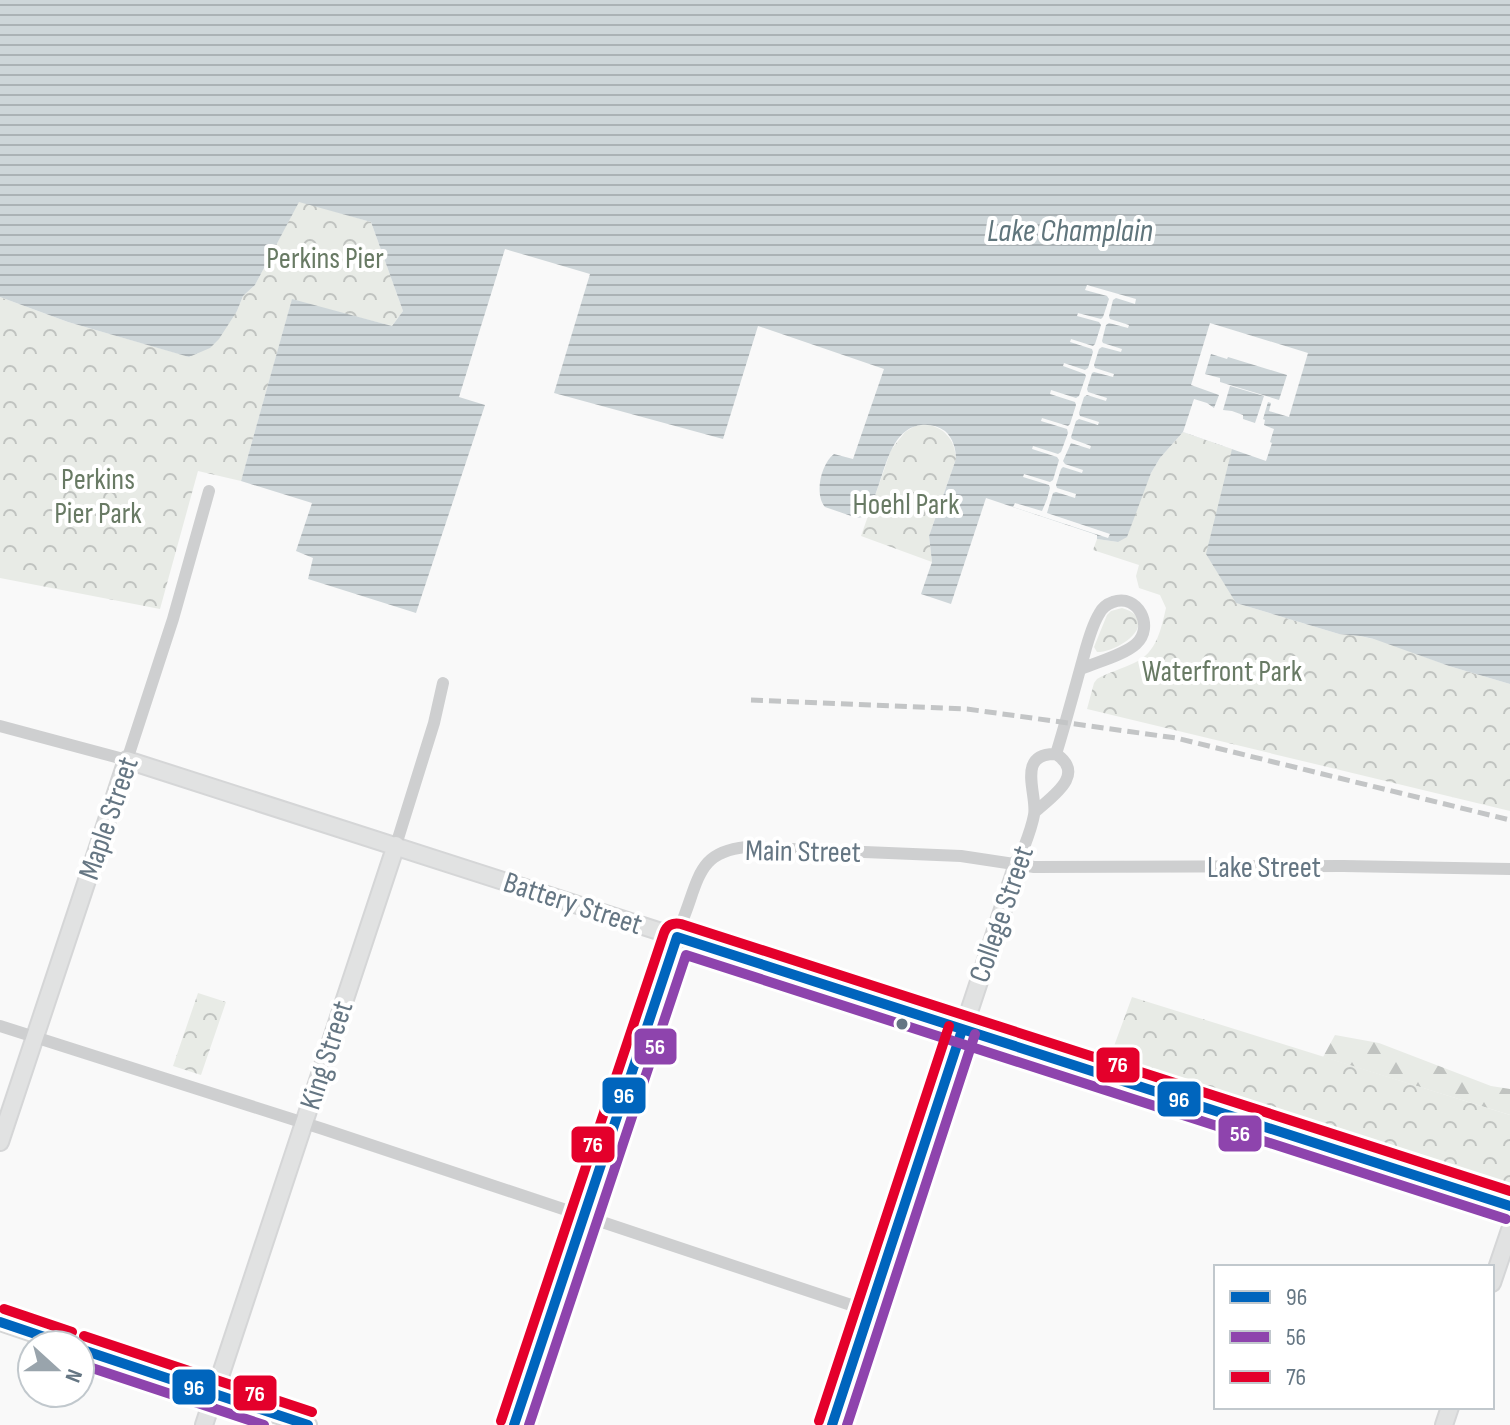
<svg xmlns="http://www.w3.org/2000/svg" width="1510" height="1425" viewBox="0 0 1510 1425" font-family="'Sofia Sans Condensed',sans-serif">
	<defs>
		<pattern id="forest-firs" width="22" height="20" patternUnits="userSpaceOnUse" patternTransform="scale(2)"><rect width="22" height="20" fill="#e8ebe6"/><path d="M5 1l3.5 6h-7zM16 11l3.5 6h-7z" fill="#c0c3c0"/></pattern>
		<pattern id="park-crowns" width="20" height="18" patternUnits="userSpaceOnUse" patternTransform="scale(2)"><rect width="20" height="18" fill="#e8ebe6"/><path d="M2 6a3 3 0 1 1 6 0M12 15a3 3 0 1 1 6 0" fill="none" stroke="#c0c3c0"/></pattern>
		<pattern id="water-rules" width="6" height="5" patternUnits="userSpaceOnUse" patternTransform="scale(2)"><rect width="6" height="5" fill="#ced6d9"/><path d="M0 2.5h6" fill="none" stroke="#abb2b5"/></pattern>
	</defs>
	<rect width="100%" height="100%" fill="#f9f9f9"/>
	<path fill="url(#forest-firs)" d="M1335,1035l44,8 112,43 19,3v26l-187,-58z"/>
	<path fill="url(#park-crowns)" d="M299,201l72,21 32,89 -11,15 -100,-26 -51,181 -43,-10 -38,138 -160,-31v-281l68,25 122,35 47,-46 6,-15 12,-11z
		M925,424c19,3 30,15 31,35l-27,77 3,26 -71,-26 30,-86 14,-18 10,-6z
		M1183,432l49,16 4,155 103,31 21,2 13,3 4,-7 40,22 32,12 61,18v127l-423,-102 7,-26 3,-4c12,-7 25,-10 37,-16 23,-10 27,-34 32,-55l-6,-13 -21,-7 -3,-12 3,-11 -46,-15 4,-11 21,3 33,-69 9,-15z
		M1122,608c40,12 -1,44 -25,44l-3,-5 13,-32 4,-4z
		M198,993l28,9 -25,73 -28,-9z
		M1132,997l378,118v71l-400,-129z"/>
	<path fill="url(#water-rules)" d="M0,0h1510v684l-61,-18 -75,-27 -14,-3 -21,-2 -103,-31 -30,-49 26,-105 -49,-17 -23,26 -9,15 -24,64 -9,5 -21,-3v-4l-111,-37 -35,106 -30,-10 11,-32 -3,-26 27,-77c0,-10 -3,-21 -11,-28 -7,-5 -16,-7 -24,-6 -39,5 -36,69 -58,92l-6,1 -32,-11c-11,-13 -4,-43 9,-53l19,5 31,-90 -126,-43 -35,113 -169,-46 36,-119 -85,-25 -46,148 26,8 -69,208 -108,-34 5,-21 -17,-7 16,-48 -71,-22 51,-182 100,27 11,-15 -32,-89 -72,-20 -44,83 -12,11 -6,15 -18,28 -9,9 -21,9 -121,-35 -68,-25z"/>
	<path fill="#f9f9f9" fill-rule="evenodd" d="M1087,285l49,14 -1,5 -19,-6 -3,2 -4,16 1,3 19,6 -1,3 -19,-5 -3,2 -4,16 1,2 19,6 -1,3 -19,-5 -3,2 -5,16 1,3 19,6 -1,3 -19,-5 -2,1 -5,16 1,3 19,6 -1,3 -19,-6 -3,2 -5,16 1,3 19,6 -1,3 -19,-6 -3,2 -5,16 1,2 19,7 -1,3 -19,-6 -8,18 2,3 18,6 -1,3 -19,-6 -2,2 -5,16 1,3 19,6 -1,4 -19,-6 -3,1 -6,20 63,21 -2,4 -95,-31 2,-4 27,8 5,-12 3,-11 -1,-3 -26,-8 1,-3 26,8 3,-2 6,-20 -2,-3 -25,-8 1,-3 25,8 3,-2 7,-19 -1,-4 -26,-8 1,-3 26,8 2,-2 6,-19 -1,-3 -25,-8 1,-4 25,8 3,-2 7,-20 -1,-2 -22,-8 1,-3 21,7 3,-2 5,-16 -1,-3 -22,-7 1,-3 22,7 2,-2 6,-19 -2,-3 -22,-6 1,-3 23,6 2,-2 6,-18 -2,-3 -22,-6z
		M1210,323l98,30 -19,64 -20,-6 2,-8 -3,-1 -5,17 2,1 -1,5 10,4 -4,13 2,1 -6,18 -83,-29 11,-33 13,4 7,5 5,-13 -28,-10zM1211,354l16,5 1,-2 59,18 -8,25 -59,-18v-4l-15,-4zM1230,386l34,10 -9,27 -12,-4v-4l-11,-4 -9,-1z"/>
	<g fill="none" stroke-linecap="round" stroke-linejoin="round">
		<g stroke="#d5d6d7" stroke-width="20">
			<path id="secondary" d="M0,1142l127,-382 550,177
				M1492,1283l18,-53
				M0,1322l68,23
				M80,1349l228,76
				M204,1425l192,-580
				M832,1425l186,-561
				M1444,1425l6,-18"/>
		</g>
		<g stroke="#d5d6d7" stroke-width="22">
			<path id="primary" d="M514,1425l163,-488 833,269"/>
		</g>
		<path stroke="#cecfd0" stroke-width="12" d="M0,726l127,34 46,-141 36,-128
			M1056,754c9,-29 17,-59 25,-88 5,-17 9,-37 18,-52 3,-6 8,-10 14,-12 25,-9 42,25 23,42 -12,11 -39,18 -55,25
			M396,845l38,-122 9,-40
			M1018,864c5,-16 13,-32 16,-49 4,-20 -19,-62 22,-61 31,21 -5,43 -21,58
			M677,937c4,-13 9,-25 13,-37 11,-33 18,-49 56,-53l215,9 73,11 309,-1 167,3
			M0,1026l323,103 546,182"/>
		<use href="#secondary" stroke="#e1e2e2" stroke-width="16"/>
		<use href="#primary" stroke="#e1e2e2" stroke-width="18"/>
		<path stroke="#c3c5c6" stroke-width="5" stroke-dasharray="12 6" stroke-linecap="butt" d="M751,700l216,9 209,29 334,82"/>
		<g stroke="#fff" stroke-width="16">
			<path id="bus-1" d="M0,1322l68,23
				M80,1349l228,76
				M514,1425l163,-488 833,269
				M832,1425l130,-395"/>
		</g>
		<g stroke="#fff" stroke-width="16">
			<path id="bus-2" d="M80,1364l184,61
				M529,1425l157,-470 820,264
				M847,1425l128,-391"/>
		</g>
		<g stroke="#fff" stroke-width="16">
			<path id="bus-3" d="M4,1309l68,23
				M84,1336l228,76
				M501,1421l163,-488c3,-8 9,-11 17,-9l829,267
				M819,1421l130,-395"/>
		</g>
		<use href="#bus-1" stroke="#0065bd" stroke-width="10"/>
		<use href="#bus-2" stroke="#8e44ad" stroke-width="10"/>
		<use href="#bus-3" stroke="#e4002b" stroke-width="10"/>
	</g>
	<circle fill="#657683" stroke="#fff" stroke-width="3" cx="902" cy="1024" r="7"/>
	<g text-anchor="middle" stroke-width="8" stroke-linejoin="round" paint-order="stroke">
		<g font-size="30" fill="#687a64" stroke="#fff">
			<text x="325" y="268">Perkins Pier</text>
			<text x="98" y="489">Perkins<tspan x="98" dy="34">Pier Park</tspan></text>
			<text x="906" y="514">Hoehl Park</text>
			<text x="1222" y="681">Waterfront Park</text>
		</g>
		<g font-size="30" fill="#657683" stroke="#fff">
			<text transform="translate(108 818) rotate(-71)" y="10">Maple Street</text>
			<text transform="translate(803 851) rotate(1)" y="10">Main Street</text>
			<text x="1264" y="877">Lake Street</text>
			<text transform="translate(573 903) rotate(18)" y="10">Battery Street</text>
			<text transform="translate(1001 914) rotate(-71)" y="10">College Street</text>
			<text transform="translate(326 1055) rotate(-72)" y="10">King Street</text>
		</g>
		<g font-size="32" font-style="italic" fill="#60757c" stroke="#fff">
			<text x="1070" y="241">Lake Champlain</text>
		</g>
	</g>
	<g stroke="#fff" stroke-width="3">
		<rect x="633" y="1027" width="45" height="39" rx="8" fill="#8e44ad"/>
		<rect x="1095" y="1046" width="46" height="38" rx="8" fill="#e4002b"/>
		<rect x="601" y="1076" width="46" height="39" rx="8" fill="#0065bd"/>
		<rect x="1156" y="1080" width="46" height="38" rx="8" fill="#0065bd"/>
		<rect x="1217" y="1114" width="46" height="39" rx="8" fill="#8e44ad"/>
		<rect x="570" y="1125" width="46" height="39" rx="8" fill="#e4002b"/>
		<rect x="171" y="1368" width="46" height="38" rx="8" fill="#0065bd"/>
		<rect x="232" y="1374" width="46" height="38" rx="8" fill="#e4002b"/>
	</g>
	<g font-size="22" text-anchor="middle" font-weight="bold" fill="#fff">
		<text x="655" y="1054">56</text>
		<text x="1118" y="1072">76</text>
		<text x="624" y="1103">96</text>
		<text x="1179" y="1107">96</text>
		<text x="1240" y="1141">56</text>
		<text x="593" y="1152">76</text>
		<text x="194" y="1395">96</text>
		<text x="255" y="1401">76</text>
	</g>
	<rect x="1214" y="1265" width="280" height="144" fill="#ffffff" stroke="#c1c8cd" stroke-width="2"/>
	<rect x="1230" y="1291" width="40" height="12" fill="#0065bd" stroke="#c1c8cd" stroke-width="2"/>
	<text x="1286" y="1305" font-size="24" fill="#657683">96</text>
	<rect x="1230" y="1331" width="40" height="12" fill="#8e44ad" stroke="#c1c8cd" stroke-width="2"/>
	<text x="1286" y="1345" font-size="24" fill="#657683">56</text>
	<rect x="1230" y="1371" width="40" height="12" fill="#e4002b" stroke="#c1c8cd" stroke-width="2"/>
	<text x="1286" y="1385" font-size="24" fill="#657683">76</text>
	<g transform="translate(56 1369) rotate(111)"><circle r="38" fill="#ffffff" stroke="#c1c8cd" stroke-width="2"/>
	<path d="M0-6L14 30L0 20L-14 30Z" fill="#99a4ac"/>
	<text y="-12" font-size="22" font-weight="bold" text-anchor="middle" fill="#657683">N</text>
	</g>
</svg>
